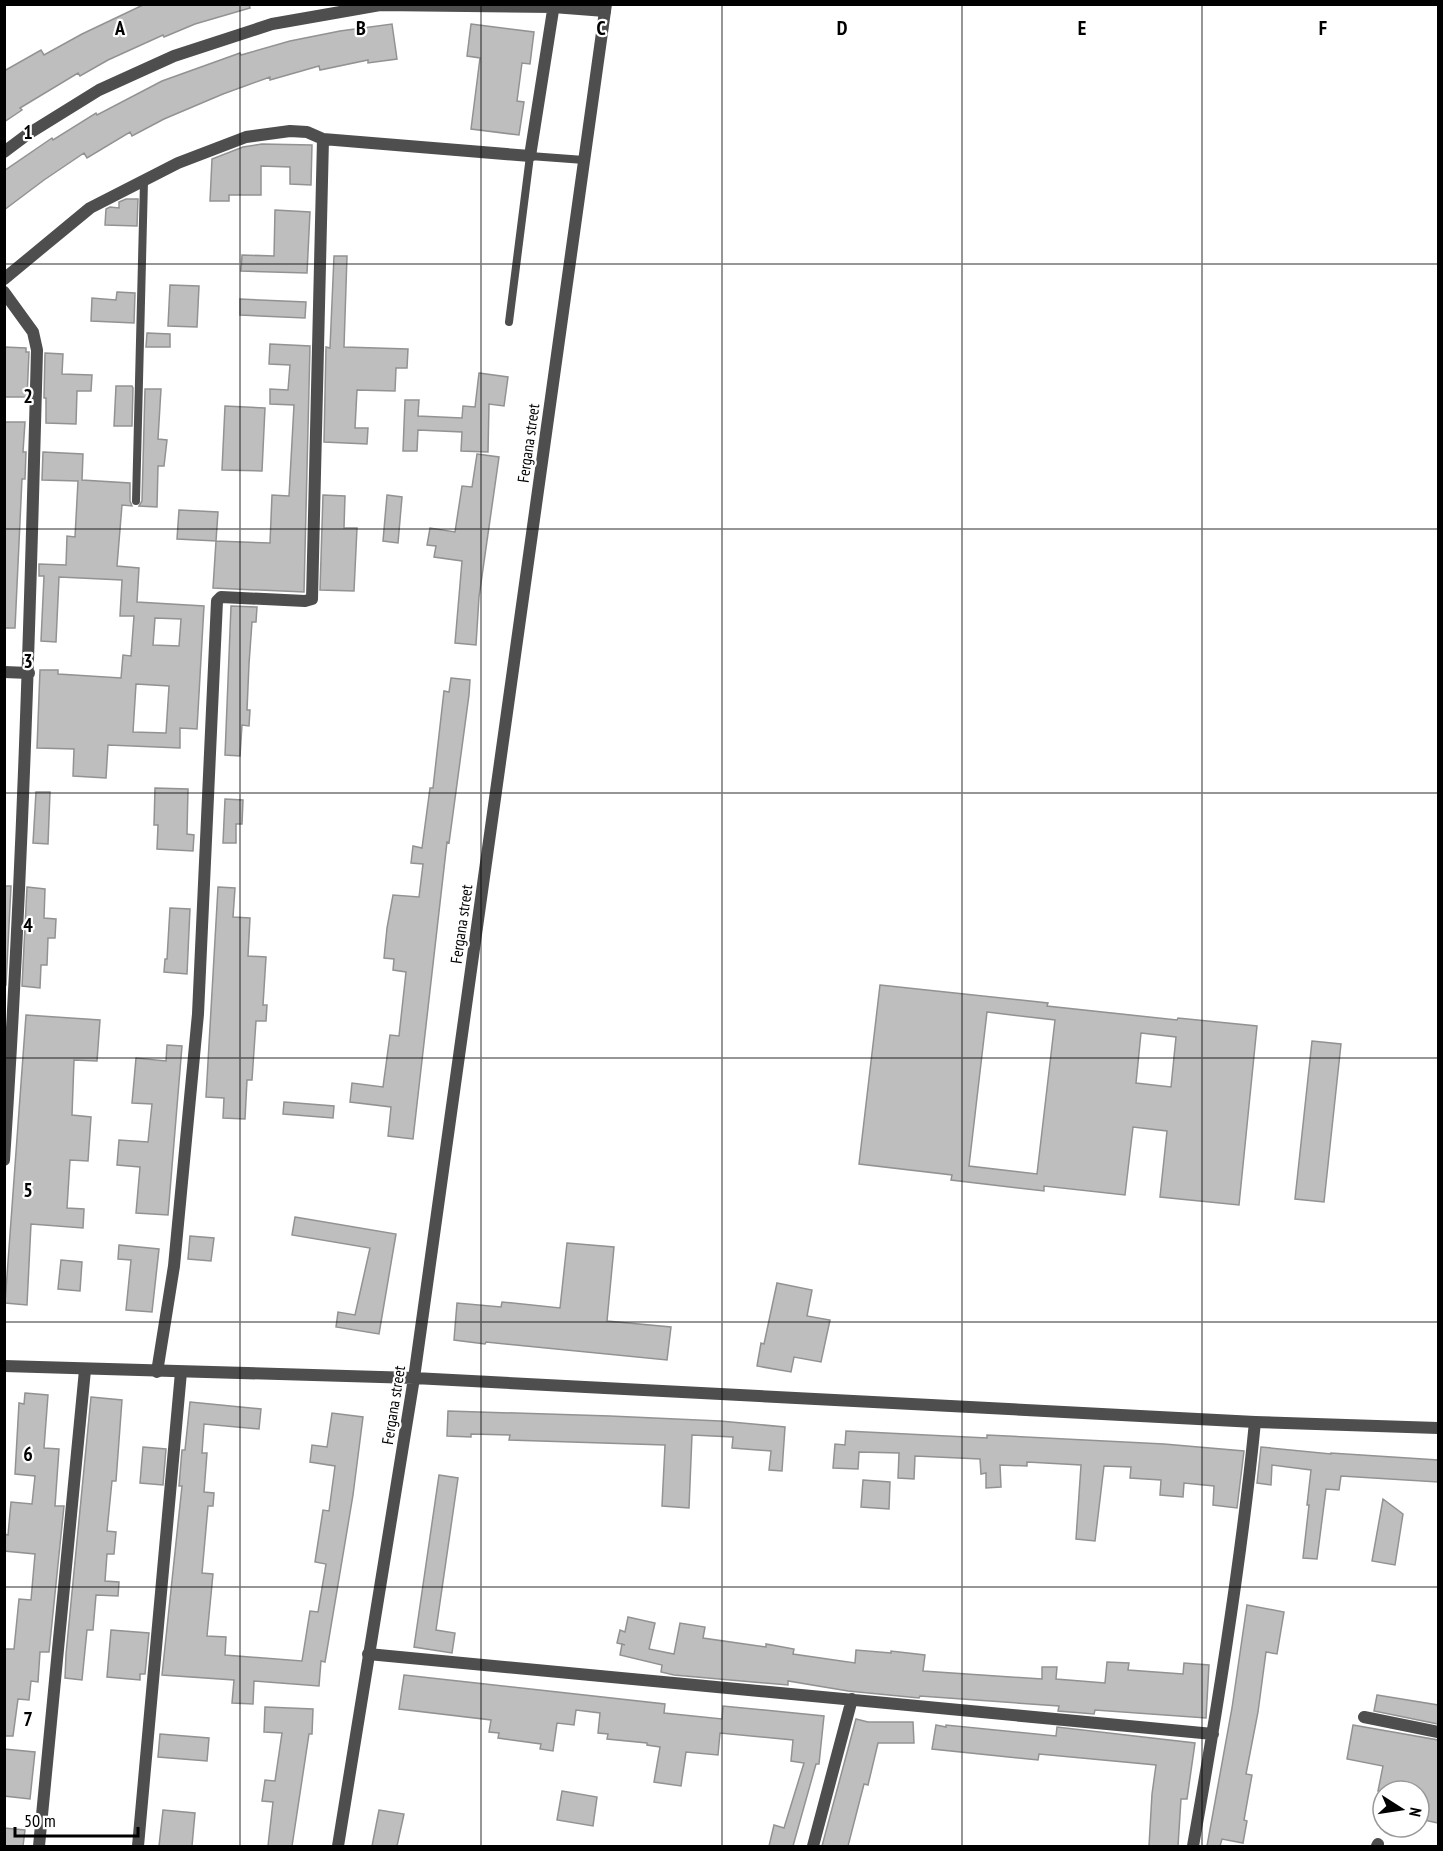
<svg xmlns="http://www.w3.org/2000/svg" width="1443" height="1851" viewBox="0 0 1443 1851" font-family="'PT Sans Narrow',sans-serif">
	<rect width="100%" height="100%" fill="#fff"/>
	<path fill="#bebebe" stroke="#929292" stroke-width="1.5" fill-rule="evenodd" d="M145,4h104l1,4 -55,16 -31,13 -1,-2 -55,25 -28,16 -2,-3 -58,35 2,2 -18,12v-51l37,-21 3,5 38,-21z
		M392,24l5,35 -29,4v-3l-48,10 -1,-4 -49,14v-3l-47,17 -59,25 -32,17 -2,-4 -43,26 -3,-5 -40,27 -40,30v-39l48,-33 1,2 43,-27 1,2 65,-34 78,-28 1,2 49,-14 50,-10z
		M471,24l63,8 -4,32 -8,-1 -5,38 7,1 -5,33 -48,-6 9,-71 -13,-2z
		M262,144l50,1 -1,40 -21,-1v-17l-29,-1v29h-32v6h-19l2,-42 31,-12z
		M126,199h12l-1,27 -32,-1 1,-16 4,-2 9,1v-6z
		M275,210l35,2 -3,61 -66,-2 1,-16 32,1z
		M334,256h13l-3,91 64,2 -1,19h-11l-1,23 -38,-1 -2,38h13l-1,16 -43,-2 2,-95 4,1z
		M170,285l29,1 -2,41 -29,-1z
		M117,292l18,1 -1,30 -43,-2 1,-23 24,2z
		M240,299l66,3 -1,16 -65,-3z
		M147,333l23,1v13h-24z
		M270,344l40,2 -6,246 -91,-4 3,-47 54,2 2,-48 17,1 5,-91 -24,-1v-15l18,1 2,-25 -21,-1z
		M4,347l22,1v4h3l-2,45h-23z
		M45,353l18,1 -1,20 30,1 -1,16h-14l-1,33 -30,-1v-25h-2z
		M479,373l29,4 -4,29 -15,-2 -1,48 -27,-1 1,-19 -44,-2 -1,21h-14l2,-51h14l-1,16 44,2 1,-12 12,1z
		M116,386h16l1,2 -1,38h-18z
		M145,389h16l-3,50 9,1 -3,26h-6l-1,41 -18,-1 3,-5z
		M225,406l40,2 -3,63 -40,-1z
		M4,422h21l-2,30h3l-1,27h-3l-7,149h-11z
		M43,452l40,2 -1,26 48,3v18l2,5 -10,-1 -5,61 22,2 -2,34 67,4 -7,123 -17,-1v20l-72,-3 -2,33 -33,-2 1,-27 -37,-1 3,-78h18v4l63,4 2,-23 8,1 3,-40h-14l2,-36 -63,-3 -3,65 -15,-1 3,-65h-5v-12l27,1 1,-29 8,1 3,-56 -36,-1zM155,618l26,1 -2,27 -26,-1zM136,684l33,2 -3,47 -33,-1z
		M477,454l22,3 -20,140 -3,48 -21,-2 7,-82 -28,-4 2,-11 -9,-1 3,-17 25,4 7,-46 10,1z
		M323,495l22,1 -1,32h13l-3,63 -34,-1z
		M387,495l15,2 -4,46 -15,-2z
		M179,510l39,2 -2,29 -39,-2z
		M231,606l26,1 -1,15h-4l-3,42 -2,46h3l-1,16 -7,-1 -2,31 -15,-1z
		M451,678l19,2 -1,15 -20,148 -2,-1 -34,297 -25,-3 3,-29 -41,-5 2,-19 31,4 7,-52 9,1 7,-64 -13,-2 1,-11 -10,-1 3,-30 6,-33 26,2 4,-33 -12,-1 2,-17 9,2 8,-60h3l11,-97 5,1z
		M155,788l33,1 -1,45 7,1 -1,16 -36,-2 1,-24h-4z
		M36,792h14l-2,52 -15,-1z
		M225,799l18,1 -1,24h-6v19h-13z
		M4,886h7l-5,99h-2z
		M27,887l18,2 -1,29 12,1 -1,19h-7l-1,27h-6l-1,23 -18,-2z
		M218,887l17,1 -2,29 17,1 -2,38 18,1 -3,48h4l-1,16h-10l-4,59h-5l-2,39 -22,-1 1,-20 -18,-1z
		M170,908l20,1 -3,65 -23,-2 1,-13h2z
		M880,985l168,18 -1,3 130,14 1,-2 79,8 -18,179 -79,-8 7,-66 -34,-4 -8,68 -81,-9v5l-93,-11 1,-5 -93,-11zM987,1012l68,8 -18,154 -68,-8zM1141,1033l35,4 -5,50 -35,-4z
		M26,1015l74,5 -3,41 -23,-1 -2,55 19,2 -3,44 -18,-1 -3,48 17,1 -1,19 -52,-4 -4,81 -22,-2z
		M1312,1041l29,3 -17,158 -29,-3z
		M167,1045l15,1 -14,169 -32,-2 4,-46 -23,-2 2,-25 29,2 4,-38 -20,-1 4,-45 30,3z
		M284,1102l50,4 -1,12 -50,-4z
		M295,1217l101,17 -17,100 -43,-7 2,-15 17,3 15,-67 -78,-13z
		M190,1236l24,2 -3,23 -23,-2z
		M567,1243l47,4 -7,74 64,6 -4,33 -181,-18 -1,2 -31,-4 3,-37 44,4 1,-5 58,6z
		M119,1245l40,4 -7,63 -26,-2 5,-50 -13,-1z
		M61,1260l21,2 -2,29 -22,-2z
		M777,1283l35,7 -5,26 23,4 -9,42 -27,-5 -3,15 -34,-6 4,-23 3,1z
		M25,1393l23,2 -4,53 15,1 -4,57h9l-15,146h-9l-2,30 -7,-1 -2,19 -11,-1 -5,37h-9v-87h10l5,-50 12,1 4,-46 -31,-3v-17l4,1 3,-33 21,2 3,-28 -20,-2 4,-71 5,1z
		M91,1397l31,3 -6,81h-4l-5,50 9,1 -2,22h-7l-2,27 14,1 -1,14 -22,-1 -3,35h-6l-5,50 -17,-2 1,-24z
		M190,1402l71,7 -2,20 -55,-5 -2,29h5l-3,39 10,1 -1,13h-5l-6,67 11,1 -6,62 19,1 -1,18 77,6 8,-50 8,1 8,-48 -11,-2 8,-52 6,1 6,-45 -25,-4 2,-17 15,2 5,-34 31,4 -10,78 -28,167 -4,-1 -2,25 -65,-5 -1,23 -21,-1 2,-23 -72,-5 20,-189h-3l3,-36h3z
		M448,1411l162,5 110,5 65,6 -3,44 -13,-1 2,-19 -39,-3 1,-11 -41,-2 -3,73 -27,-2 3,-61 -156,-5 1,-5 -39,-1v3l-24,-1z
		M846,1431l141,7v-3l177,9 80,7 -7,57 -24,-3 1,-19 -30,-3 -1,14 -23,-2 1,-15 -31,-2 1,-11 -27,-1 -9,75 -19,-2 5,-74 -54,-3v4l-27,-1 1,22 -15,1v-15l-5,1 -1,-15 -65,-3 -1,23 -16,-1 1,-25 -40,-1 -1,17 -25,-1 2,-24 10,1z
		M143,1447l23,2 -3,36 -23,-2z
		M1261,1447l70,7v-1l107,7v22l-97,-6 -2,14 -13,-1 -9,70 -14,-1 6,-53h-2l4,-35 -39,-5 -1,20 -14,-2z
		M439,1475l19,3 -22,152 19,3 -3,20 -38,-6z
		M863,1480l27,2 -1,27 -28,-2z
		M1383,1499l20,15 -8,51 -23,-4z
		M1247,1605l37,7 -7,42 -11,-2 -8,60 -12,62 6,1 -8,45 3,1 -4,22 -21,-4 -2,7h-13l25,-138z
		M628,1617l27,6 -6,26 25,5 6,-31 25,4 -2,11 63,9v-3l28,5 -1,5 62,9 1,-13 35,3v-2l34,4 -2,16 119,8v-12h15l-1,12 49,4 2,-21 22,1 -1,7 55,4 1,-11 25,2 -3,53 -111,-8 -1,4 -36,-3 1,-5 -139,-10 -1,2 -71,-7 -60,-10v4l-114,-10 -13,-3 1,-7 -42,-10 2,-11 3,1 -8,-2 3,-13 5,2z
		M111,1630l38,3 -4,41h-5v6l-33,-3z
		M404,1675l261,29 -1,9 58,6 1,-13 101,10 -5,48h-3l-23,82h-24l5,-21 10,3 20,-65 -13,-2 2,-21 -73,-7 -2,22 -32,-3 -5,34 -27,-4 6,-35 -13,-2v-2l-40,-4 1,-5 -10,-1 2,-20 -24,-3 -2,15 -17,-2 -4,28 -13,-2 1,-5 -43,-6 1,-5 -10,-1 2,-12 -92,-11z
		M1377,1695l61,10v19l-64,-13z
		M265,1707l48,2 -1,25h-3l-17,112h-24l5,-44 -11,-1 3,-21 10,1 7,-48 -18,-1z
		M856,1719l12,3h45l1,21h-36l-10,42 -4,-1 -16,62h-26z
		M936,1725l10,2v-2l110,11 1,-9 138,16 -8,56h-6l-3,47h-29l3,-52 4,-29 -117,-11 -1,6 -106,-11z
		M1353,1725l85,15v83l-19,-4v-28h-41l5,-25 -36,-7z
		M160,1734l49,4 -2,23 -49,-4z
		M4,1749l31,3 -5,47 -26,-3z
		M562,1791l35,6 -4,29 -36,-6z
		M163,1810l32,3 -3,33h-33z
		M379,1810l25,4 -7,32h-25z
		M4,1828l21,2 -2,16h-19z"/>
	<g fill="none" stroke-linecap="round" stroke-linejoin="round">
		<path stroke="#4e4e4e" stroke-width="8" d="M509,322l21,-166 54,4
			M136,501l8,-320"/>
		<path stroke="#4e4e4e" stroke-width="12" d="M4,152l24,-18 71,-44 75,-34 98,-32 108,-19 173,2 52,4
			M4,279l86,-71 88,-45 68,-26 44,-6 17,1 16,7 207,17 24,-152
			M4,292l29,40 4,18c-7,270 -15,540 -33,810
			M4,672l25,1
			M157,1372l17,-106 24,-252 19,-413 4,-4 84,4 7,-2 11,-460
			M368,1654l845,80
			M1364,1717l74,15
			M39,1846l46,-476
			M138,1846l43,-474
			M813,1846l39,-147
			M1193,1846c25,-140 48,-282 62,-424
			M1377,1846l1,-2"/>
		<path stroke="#4e4e4e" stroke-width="12" d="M4,1366l410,12 841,44 183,6
			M338,1846l76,-468 192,-1374"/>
	</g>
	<path fill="none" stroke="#000" stroke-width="1.5" stroke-opacity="0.55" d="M240,4v1842M481,4v1842M722,4v1842M962,4v1842M1202,4v1842M4,264h1434M4,529h1434M4,793h1434M4,1058h1434M4,1322h1434M4,1587h1434"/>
	<g text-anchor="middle" stroke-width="4.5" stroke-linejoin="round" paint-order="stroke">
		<g font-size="16" fill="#000" stroke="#fff">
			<text transform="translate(528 443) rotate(-82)" y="6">Fergana street</text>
			<text transform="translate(461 924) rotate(-82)" y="6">Fergana street</text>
			<text transform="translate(393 1405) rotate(-81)" y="6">Fergana street</text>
		</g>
	</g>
	<g font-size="20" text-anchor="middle" font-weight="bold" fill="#000" stroke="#fff" stroke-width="4.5" stroke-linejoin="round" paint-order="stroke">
		<text x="120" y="35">A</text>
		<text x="361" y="35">B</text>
		<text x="601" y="35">C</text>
		<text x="842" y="35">D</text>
		<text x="1082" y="35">E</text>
		<text x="1323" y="35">F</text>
		<text x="28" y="139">1</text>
		<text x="28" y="403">2</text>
		<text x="28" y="668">3</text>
		<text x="28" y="932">4</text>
		<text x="28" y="1197">5</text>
		<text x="28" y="1461">6</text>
		<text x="28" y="1726">7</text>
	</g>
	<rect width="1443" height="1851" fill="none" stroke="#000000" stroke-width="12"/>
	<g transform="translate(1401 1809) rotate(102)"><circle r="28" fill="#ffffff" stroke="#999999" stroke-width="1.5"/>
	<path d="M0-4.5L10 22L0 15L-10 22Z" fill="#000000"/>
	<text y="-9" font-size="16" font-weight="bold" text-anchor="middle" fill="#000000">N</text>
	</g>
	<path d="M15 1827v9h123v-9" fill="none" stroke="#000000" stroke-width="3"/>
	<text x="24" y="1827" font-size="18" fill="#000000" stroke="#ffffff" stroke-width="4.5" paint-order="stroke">50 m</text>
</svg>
